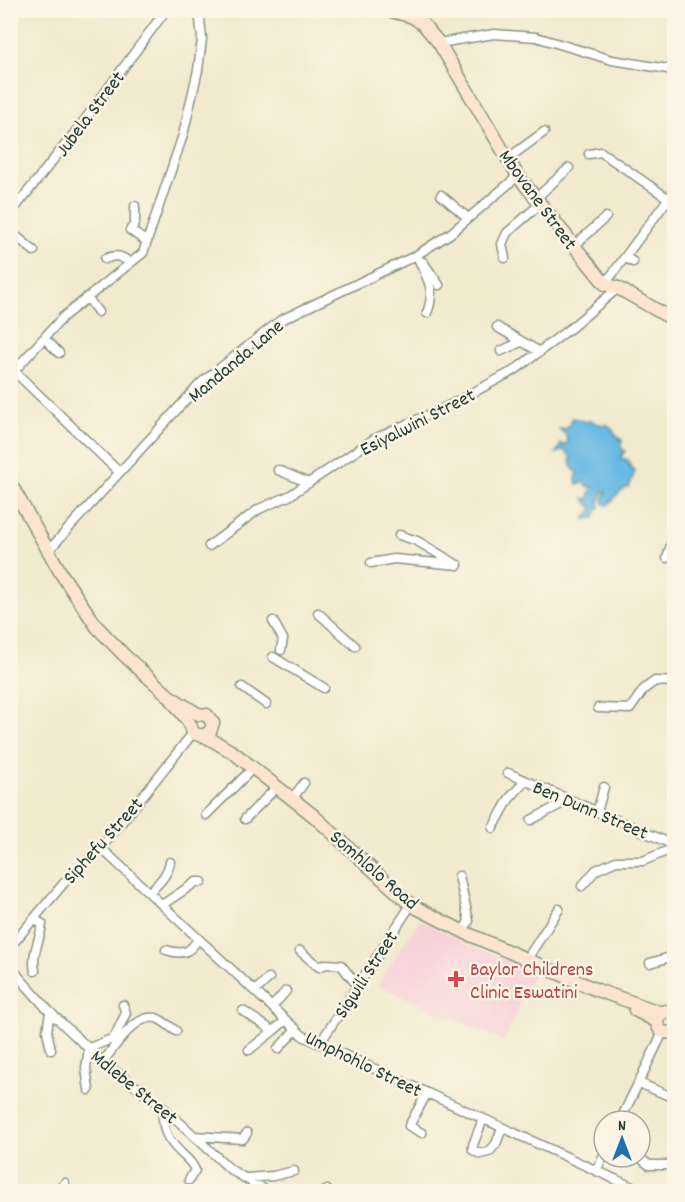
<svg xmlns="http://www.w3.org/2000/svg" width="685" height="1202" viewBox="0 0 685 1202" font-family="Dekko,sans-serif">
	<rect width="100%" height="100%" fill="#fcf5e5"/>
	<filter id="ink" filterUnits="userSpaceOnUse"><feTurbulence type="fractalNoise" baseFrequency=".0167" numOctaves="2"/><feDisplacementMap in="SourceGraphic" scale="12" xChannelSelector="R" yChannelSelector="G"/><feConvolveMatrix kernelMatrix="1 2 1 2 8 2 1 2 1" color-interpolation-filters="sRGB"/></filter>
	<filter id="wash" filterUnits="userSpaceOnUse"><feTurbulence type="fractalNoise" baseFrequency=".008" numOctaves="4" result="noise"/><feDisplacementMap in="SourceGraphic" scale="24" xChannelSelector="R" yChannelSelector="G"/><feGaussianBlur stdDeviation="1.35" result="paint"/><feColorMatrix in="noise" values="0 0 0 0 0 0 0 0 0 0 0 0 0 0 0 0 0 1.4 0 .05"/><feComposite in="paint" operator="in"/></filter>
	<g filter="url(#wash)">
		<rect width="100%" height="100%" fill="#f1eacf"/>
		<path fill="#f6cfd6" d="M420,919l47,25 67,28 -30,69 -127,-56z"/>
		<path fill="#68b9e3" stroke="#447b8c" stroke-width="1.5" d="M573,418l13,4 5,-2 6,4 11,1 11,13 3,2 -1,8 4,3 -5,7 8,2 3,8 4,3 -6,16c-9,2 -15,12 -21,18l-4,-1 -1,-5 3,-7h-3l-4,9 1,7 -4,3 -1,7 -10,1 7,-9v-4l-3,-1 -5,-7 5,1 1,-7 4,-2 -1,-3 -3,1 -6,-6 -7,2 -1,-5 2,-6c-6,-5 -9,-7 -7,-16l-7,-7 -8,3 5,-9 4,2 3,-5 -2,-6 -7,-6c11,0 9,-3 14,-11z"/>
	</g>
	<g filter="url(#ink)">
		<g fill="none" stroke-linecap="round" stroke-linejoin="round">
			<g stroke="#889482" stroke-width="11">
				<path id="street" d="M439,43l55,-9 42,3 76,23 62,10
					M589,154l12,-2 68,47
					M507,159l37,-27
					M672,161h2
					M441,195l27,23
					M535,199l34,-31
					M135,206v18l-5,6 17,12
					M10,214l71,-89 85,-115
					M10,231l24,20
					M574,246l32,-29
					M417,255c9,24 20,32 10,58
					M625,257l8,5
					M505,258l-3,-14 5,-11 32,-28
					M105,259c11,-5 17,-3 25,4
					M423,262l16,23
					M605,284l69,-93
					M87,297l11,15
					M497,327l43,25
					M44,338l15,15
					M501,351l20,-9
					M10,366l4,5 105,101
					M14,371l49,-54 80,-64 40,-118 15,-65 4,-31 -3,-29
					M278,470l31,13
					M399,535l18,6 37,22
					M209,546l50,-37 30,-13 85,-57 74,-33 67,-36 57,-43 46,-39
					M48,551l153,-168 80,-63 134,-64 36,-23 67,-57
					M667,558l7,-23
					M371,563l23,-4 64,6
					M318,613l37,33
					M273,621l10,18 -2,11
					M273,657l51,31
					M242,687l24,17
					M598,708l32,1 14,-20 11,-8 19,1
					M674,721v-1
					M508,773l166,72
					M292,799l12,-16
					M597,812l7,-25
					M206,815l47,-47
					M245,819l32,-32
					M531,820l38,-20
					M493,828l16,-29 16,-18
					M101,848l202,188 340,156
					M459,876l10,45 -6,10
					M582,886l14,-16 20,-9h27l31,-13
					M149,892c10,-8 19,-18 21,-30
					M162,905l34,-23h6
					M34,919l8,5c-2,17 -11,30 -7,47
					M10,947l54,-64 37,-35 92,-115
					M166,950c16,5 25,3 32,-12
					M300,951l19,16 7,-3 15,1 16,20
					M527,959l32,-50
					M650,963l24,-7
					M10,967l40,45 53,50 60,45 68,63 38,22
					M255,991l14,-13
					M10,1001l7,-27
					M272,1007l14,-16
					M243,1011l30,20 13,-11
					M50,1012l-3,19 4,19
					M320,1043l91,-138
					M278,1049l18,-20
					M249,1050l24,-19
					M103,1062c11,-15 33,-49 53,-44 7,2 14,9 20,13
					M639,1083l35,15
					M89,1090l-3,-22 3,-20 25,-10 12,-25 -3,-8
					M163,1107c-1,23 3,32 20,48 6,5 9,8 12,15l-6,10
					M483,1119l-10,26v5l7,4 9,-2 7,-8 6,-16
					M620,1121l43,-89
					M422,1133l-13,-7 18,-33
					M194,1136l49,3 4,-6
					M639,1157l10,8h19
					M596,1171l8,-16
					M247,1178l26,-2 21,-5
					M57,1192l8,-9
					M324,1192l3,-2"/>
			</g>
			<g stroke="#889482" stroke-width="15">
				<path id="secondary" d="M388,10l25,7 10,7 16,19 79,133 87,108 13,4 56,32
					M10,483l52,92 35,52 27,28 45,41 29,18 9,1 6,8 -3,9 -8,4 -9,-3 -3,-9 -21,-28
					M205,736l29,17 80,63 97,89 55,28 131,57 65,23
					M635,1010l21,11
					M674,1014l-9,-3c-15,9 -6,27 9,20"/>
			</g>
			<use href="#street" stroke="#fff" stroke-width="8"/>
			<use href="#secondary" stroke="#fce5d0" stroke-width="12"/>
		</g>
	</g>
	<path fill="#e0444e" stroke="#fcf5e5" stroke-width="2" d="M453 970h6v6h6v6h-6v6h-6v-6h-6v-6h6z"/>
	<g text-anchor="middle" stroke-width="5" stroke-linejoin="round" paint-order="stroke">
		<g font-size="20" fill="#1f3d34" stroke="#fcf5e5">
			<text transform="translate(89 113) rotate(-53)" y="7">Jubela Street</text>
			<text transform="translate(539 199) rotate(54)" y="7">Mbovane Street</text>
			<text transform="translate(235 360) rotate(-40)" y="7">Mandanda Lane</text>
			<text transform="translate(417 421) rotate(-27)" y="7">Esiyalwini Street</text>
			<text transform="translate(591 809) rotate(23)" y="7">Ben Dunn Street</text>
			<text transform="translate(102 840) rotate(-48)" y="7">Siphefu Street</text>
			<text transform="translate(375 869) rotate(41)" y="7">Somhlolo Road</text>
			<text transform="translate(365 974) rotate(-57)" y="7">Sigwili Street</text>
			<text transform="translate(364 1063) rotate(26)" y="7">Umphohlo Street</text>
			<text transform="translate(135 1086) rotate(39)" y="7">Mdlebe Street</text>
		</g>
		<g font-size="20" fill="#be3a42" stroke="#fcf5e5" text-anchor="start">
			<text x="470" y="975">Baylor Childrens<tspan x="470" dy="23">Clinic Eswatini</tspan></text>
		</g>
	</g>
	<rect width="685" height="1202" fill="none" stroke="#fcf5e5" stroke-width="36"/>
	<g transform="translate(622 1139)"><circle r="28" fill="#fcf5e5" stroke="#a4ab9e" stroke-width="1.5"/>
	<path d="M0-4.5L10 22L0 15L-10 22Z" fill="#1f6fb2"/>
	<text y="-9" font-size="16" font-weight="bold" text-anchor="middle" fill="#1f3d34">N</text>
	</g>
</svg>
